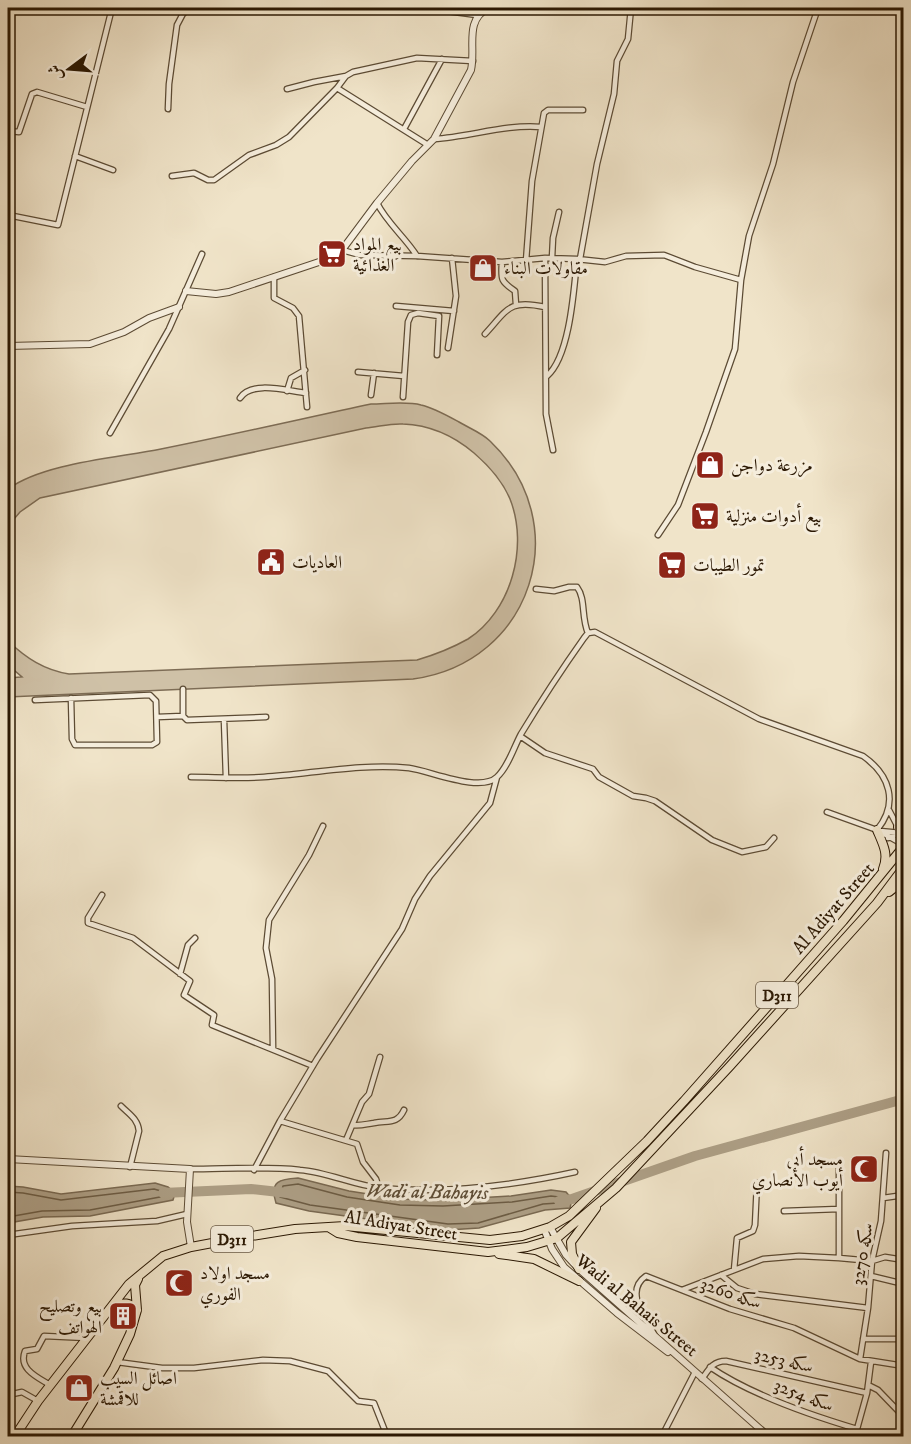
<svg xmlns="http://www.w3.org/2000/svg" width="911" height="1444" viewBox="0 0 911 1444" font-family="'IM FELL DW Pica',Amiri,serif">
	<rect width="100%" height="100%" fill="#f0e4c9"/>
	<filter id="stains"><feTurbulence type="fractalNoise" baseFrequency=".00333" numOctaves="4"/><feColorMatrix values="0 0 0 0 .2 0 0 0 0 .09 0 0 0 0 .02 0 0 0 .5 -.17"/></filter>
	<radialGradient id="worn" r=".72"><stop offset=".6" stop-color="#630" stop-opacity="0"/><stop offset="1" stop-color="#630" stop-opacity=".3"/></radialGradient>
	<path fill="#cfc1a7" stroke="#7d6c55" stroke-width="1.5" d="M371,404c15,0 36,-3 50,1 13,3 27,11 38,17 10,6 23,11 31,19 87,83 42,222 -77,238l-405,18v-19l14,-1 -14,-12v-24c18,17 36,29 61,33l348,-14c17,-5 35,-12 51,-21 43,-28 61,-92 42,-140 -8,-19 -21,-33 -36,-46 -20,-17 -44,-28 -71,-29 -12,-1 -25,3 -37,4l-326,70 -20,14 -12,14v-37c36,-26 108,-31 153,-40 70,-14 140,-30 210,-45z"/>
	<path fill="#ad9f86" stroke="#796952" stroke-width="1.5" d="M298,1178l51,13 51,8 42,1 69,-4 40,-6 15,2 6,7 -2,9 -25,2 -66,18 -31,2 -139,-19 -33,-8c-7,-22 4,-24 22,-25z
		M155,1183l13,4 7,6 -2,7 -83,16 -47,1 -35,6v-37l15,1 38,7z"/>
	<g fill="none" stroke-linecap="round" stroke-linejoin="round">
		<path stroke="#6c5c44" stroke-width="1.5" d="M298,1184l49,13 53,8 43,1 69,-4 39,-6 8,1 1,3 -2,3 -15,1 -65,19 -30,1 -138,-19 -30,-8 3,-11z
			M8,1192l15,1 38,7 93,-11 7,2 1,3 -2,3 -70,13 -48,1 -34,6"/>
		<path stroke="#ad9f86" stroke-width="10" d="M163,1193l88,-4 37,4
			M559,1201l13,-2 123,-43 209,-57"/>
		<g stroke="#5c4b34" stroke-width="7">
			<path id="minor" d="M175,8l9,5
				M424,8l53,7
				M337,88l91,57
				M287,89l27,-7 32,-6
				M168,109l1,-25 8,-59 9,-17
				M404,129l38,-70
				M8,131l11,1 13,-38 5,-2 50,15
				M434,139c36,-2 71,-15 107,-12
				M75,156l38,14
				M172,176l22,-3 14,7h6l35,-25 27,-10 13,-8 48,-49 9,-12 7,-4 64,-14 56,3
				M377,203c10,20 28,34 40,53
				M8,215l50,10 54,-217
				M342,250l18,5 57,1 85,6 43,-4 32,1 28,3 21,-6 38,-1 31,12 46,13
				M545,258l1,156 7,36
				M552,258l1,-20 6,-26
				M580,259l17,-95 17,-70 3,-33 11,-22 3,-31
				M526,261l6,-80 12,-68 4,-3h35
				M502,262c-1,17 -2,19 13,29l1,14
				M274,277v21l19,10 6,8 8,91
				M396,306l58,5
				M485,334c23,-25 24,-35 60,-27
				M448,348l8,-52 -4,-38
				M358,372l46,4
				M547,376c23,-20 27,-87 30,-117
				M287,391l4,-13 14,-8
				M371,395l3,-22
				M403,397l5,-75 3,-7 7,-2 21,3 -2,39
				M240,398c12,-18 47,-7 66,-5
				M110,433l59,-104 33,-75
				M658,535l20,-30 28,-73 29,-83 6,-69 8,-44 24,-72 20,-82 25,-74
				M536,589l18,2 15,-4h8c9,12 4,30 11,46
				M183,689v27l4,4 79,-3
				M35,700l115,-5 6,6 1,41 -5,3h-77l-3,-6 -1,-41
				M157,717l26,-1
				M224,720l2,58
				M520,736l25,17 48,16 6,8 34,19 13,2 9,3 57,39 30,12 24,-5 8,-9
				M191,777c24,0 48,2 73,0 47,-3 97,-14 145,-9 22,3 71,25 88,9 11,-10 17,-30 24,-43 20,-33 41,-65 63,-96l4,-5 7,-1 164,87 104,37c27,19 36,47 14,74
				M827,812l50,18 27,15
				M880,831l21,2
				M888,838l13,-5 -12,-23
				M102,895l-14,23v5l45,15 57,43 -6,14 30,20 -2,10 101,41
				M180,974l8,-29 7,-7
				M273,1048l-1,-69 -6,-31 3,-28 40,-65 14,-29
				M121,1106c8,8 17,13 18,25l-9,36
				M280,1121l77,23 6,18 13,17 3,9
				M353,1125c8,1 13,-1 21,-2 14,-3 23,2 30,-13
				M346,1140l16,-38 7,-8 11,-37
				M839,1162v96l33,3 13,-4 19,3
				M190,1169c35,0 76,-3 110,1 27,2 53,15 80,18 66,6 131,-2 195,-16
				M254,1170l26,-49 37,-62 85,-130 13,-30 15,-23 60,-73 7,-26
				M883,1198l21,-3
				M784,1211l55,-2
				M8,1235l64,-9 85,-5 30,-7
				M734,1270l3,-32 16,-7 2,-6 2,-42
				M721,1275l16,13 18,6 113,14
				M871,1276l33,8
				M682,1290l81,-31 36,-3 40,2
				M654,1334c-9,-17 -30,-43 -8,-58l84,33 64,19 66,31 44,7
				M863,1339h41
				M860,1359l8,-51 4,-47 9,-40 5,-68
				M117,1362l45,6h32l69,-8 27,1 38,10 30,30 16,2 13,33
				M710,1367c41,28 100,48 147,62
				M702,1379c7,-10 11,-18 24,-18l141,32
				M50,1385c-13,-8 -32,-16 -25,-34l12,-2 7,-13 43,2
				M868,1385l10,5 26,27
				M8,1395l14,-3 16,9
				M662,1436l33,-64
				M858,1436l-1,-7 10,-36 4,-31"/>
		</g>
		<g stroke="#5c4b34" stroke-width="8">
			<path id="tertiary" d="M186,291l30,3 13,-2 96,-32 17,-10 35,-47 35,-42 22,-22 37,-69c5,-23 -7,-49 17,-62
				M8,346l82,-2 34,-12 25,-14 30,-11
				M8,1159l182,10 -3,53 4,25
				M550,1227l16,28 13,14 189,167
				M544,1229l8,20 12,18 53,46 51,39"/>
		</g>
		<g stroke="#2b1803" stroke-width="10">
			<path id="primary" d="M898,827h6
				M877,830c6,14 12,24 6,39
				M889,892l15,-12
				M330,1228l8,5 19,4 131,15 39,-5 30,-9 59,-50 114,-122 147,-163 27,-36
				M499,1254l35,5 45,22
				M579,1269l-7,-15 -1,-12 25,-34
				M114,1306c10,-4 15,-4 23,4
				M15,1436l23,-35 91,-117 34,-28 28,-9 48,-9 56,-9 50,-3 145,14 32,-4 28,-9 19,-11 78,-75 37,-40 159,-180 61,-75
				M72,1436l42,-68 16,-34 7,-24 -2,-25 3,-6"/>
		</g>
		<use href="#minor" stroke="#f5eddc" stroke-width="4.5"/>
		<use href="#tertiary" stroke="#f5eddc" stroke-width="6"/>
		<use href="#primary" stroke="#f0e4c9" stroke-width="8"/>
	</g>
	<defs>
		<g id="supermarket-square" transform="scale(1.5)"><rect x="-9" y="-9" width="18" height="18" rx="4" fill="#8f2418" stroke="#f5eddc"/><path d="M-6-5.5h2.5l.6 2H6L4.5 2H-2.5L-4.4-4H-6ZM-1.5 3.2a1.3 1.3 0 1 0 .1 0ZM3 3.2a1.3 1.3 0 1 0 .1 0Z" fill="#fff"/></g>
		<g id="shop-square" transform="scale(1.5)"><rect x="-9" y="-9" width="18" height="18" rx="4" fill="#8f2418" stroke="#f5eddc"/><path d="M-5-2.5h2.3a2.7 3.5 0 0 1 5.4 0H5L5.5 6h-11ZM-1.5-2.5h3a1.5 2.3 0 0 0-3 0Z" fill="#fff"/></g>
		<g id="civic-square" transform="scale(1.5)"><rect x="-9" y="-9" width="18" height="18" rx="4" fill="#8f2418" stroke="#f5eddc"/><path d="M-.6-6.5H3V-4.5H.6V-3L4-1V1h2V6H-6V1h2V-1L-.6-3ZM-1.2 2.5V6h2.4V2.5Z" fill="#fff"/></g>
		<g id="mosque-square" transform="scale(1.5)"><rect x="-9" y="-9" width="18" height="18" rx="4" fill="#8f2418" stroke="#f5eddc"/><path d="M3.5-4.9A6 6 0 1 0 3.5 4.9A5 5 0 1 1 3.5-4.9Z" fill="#fff"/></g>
		<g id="building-square" transform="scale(1.5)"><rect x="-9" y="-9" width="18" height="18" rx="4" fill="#8f2418" stroke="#f5eddc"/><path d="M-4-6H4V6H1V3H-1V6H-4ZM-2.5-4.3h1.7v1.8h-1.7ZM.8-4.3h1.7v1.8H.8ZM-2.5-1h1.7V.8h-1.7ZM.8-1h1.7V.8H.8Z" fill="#fff"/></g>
	</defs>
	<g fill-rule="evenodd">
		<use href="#supermarket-square" x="332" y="254"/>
		<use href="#shop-square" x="483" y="268"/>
		<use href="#shop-square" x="710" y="465"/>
		<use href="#supermarket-square" x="705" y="516"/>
		<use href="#civic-square" x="271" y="562"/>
		<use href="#supermarket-square" x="672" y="565"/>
		<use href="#mosque-square" x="864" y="1169"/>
		<use href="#mosque-square" x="179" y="1283"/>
		<use href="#building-square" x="123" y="1316"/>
		<use href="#shop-square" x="79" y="1388"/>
	</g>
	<g text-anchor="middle" stroke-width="6" stroke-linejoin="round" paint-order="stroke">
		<g fill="#f5eddc" stroke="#685844" stroke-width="1.5">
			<rect x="756" y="982" width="42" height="26" rx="4.5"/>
			<rect x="211" y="1226" width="42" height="26" rx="4.5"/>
		</g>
		<g font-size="16" font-weight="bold" fill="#2b1803">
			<text x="777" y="1001">D311</text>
			<text x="232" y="1245">D311</text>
		</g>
		<g font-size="18" fill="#2b1803" stroke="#f5eddc" text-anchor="start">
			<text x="353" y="250">بيع المواد<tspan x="353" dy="21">الغذائية</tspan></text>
			<text x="504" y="274">مقاولات البناء</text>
			<text x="731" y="471">مزرعة دواجن</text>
			<text x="726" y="522">بيع أدوات منزلية</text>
			<text x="292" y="568">العاديات</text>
			<text x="693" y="571">تمور الطيبات</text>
			<text x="843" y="1165" text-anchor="end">مسجد أبي<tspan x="843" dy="21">أيوب الأنصاري</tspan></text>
			<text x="200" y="1279">مسجد اولاد<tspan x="200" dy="21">الفوري</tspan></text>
			<text x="102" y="1312" text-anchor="end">بيع وتصليح<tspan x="102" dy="21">الهواتف</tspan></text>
			<text x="100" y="1384">اصائل السيب<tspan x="100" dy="21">للاقمشة</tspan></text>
		</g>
		<g font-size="18" fill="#2b1803" stroke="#f5eddc">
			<text transform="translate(833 908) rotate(-49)" y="6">Al Adiyat Street</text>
			<text transform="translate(401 1225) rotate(9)" y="6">Al Adiyat Street</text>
			<text transform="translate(862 1254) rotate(-81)" y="6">سكه 3270</text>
			<text transform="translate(731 1293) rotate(19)" y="6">سكه 3260</text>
			<text transform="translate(637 1305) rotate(39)" y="6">Wadi al Bahais Street</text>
			<text transform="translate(784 1360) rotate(13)" y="6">سكه 3253</text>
			<text transform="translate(804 1395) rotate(21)" y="6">سكه 3254</text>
		</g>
		<g font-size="20" font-style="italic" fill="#5f4e37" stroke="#f5eddc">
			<text transform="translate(427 1191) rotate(1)" y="7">Wadi al Bahayis</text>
		</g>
	</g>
	<rect width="911" height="1444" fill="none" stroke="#f0e4c9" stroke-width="30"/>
	<rect x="9" y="9" width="893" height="1426" fill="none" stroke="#2b1803" stroke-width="3"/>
	<rect x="15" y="15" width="881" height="1414" fill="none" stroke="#2b1803" stroke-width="1.5"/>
	<g transform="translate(69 69) rotate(254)" stroke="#f5eddc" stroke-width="4.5" paint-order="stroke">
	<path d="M0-4.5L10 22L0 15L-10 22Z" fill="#2b1803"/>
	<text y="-9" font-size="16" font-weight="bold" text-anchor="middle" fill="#2b1803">ش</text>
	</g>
	<rect width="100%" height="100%" filter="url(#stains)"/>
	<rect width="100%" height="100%" fill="url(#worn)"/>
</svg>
